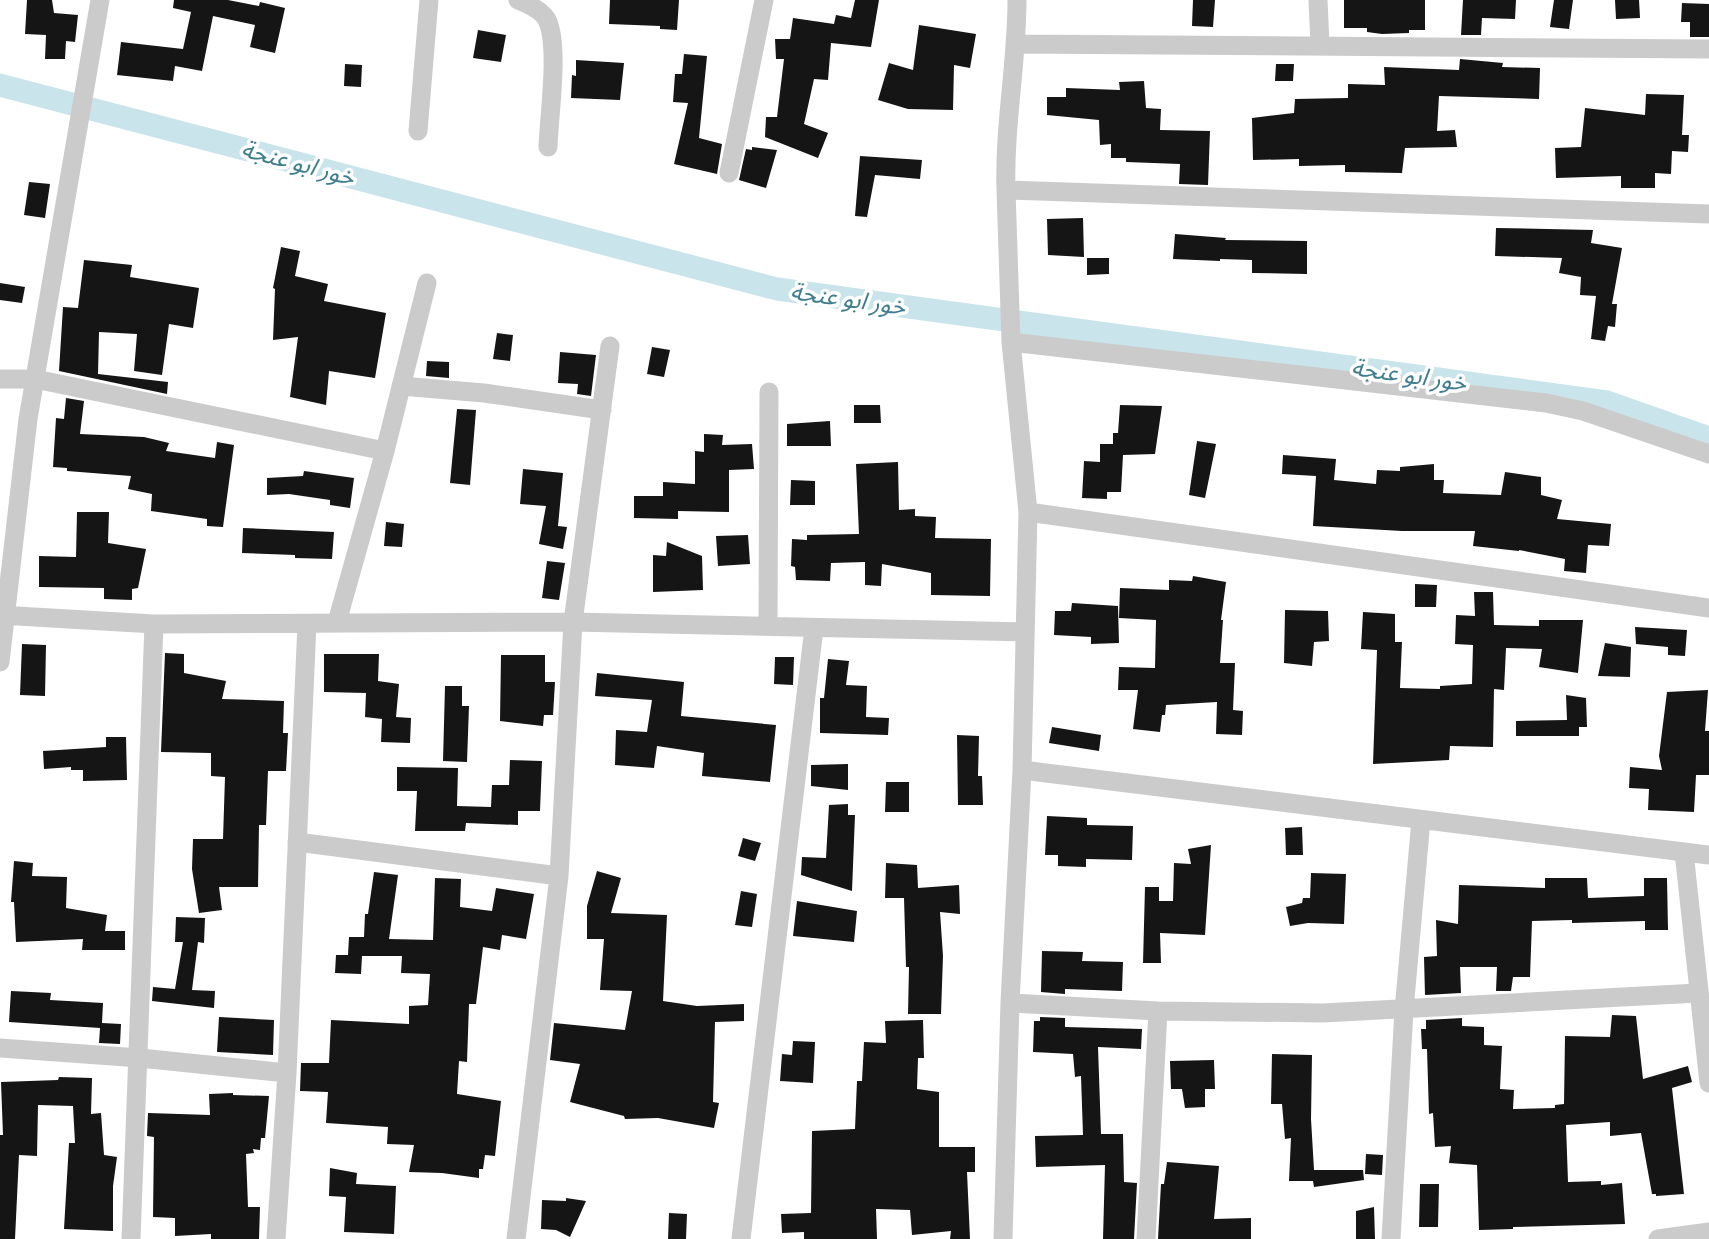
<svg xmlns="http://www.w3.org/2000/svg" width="1709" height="1239" viewBox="0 0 1709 1239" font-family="'Roboto Condensed','Noto Sans Arabic',sans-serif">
	<rect width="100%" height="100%" fill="#fff"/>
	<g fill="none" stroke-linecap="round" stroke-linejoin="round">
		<path stroke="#c9e4ea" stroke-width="23" d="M0,85l777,204 830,113 102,36"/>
	</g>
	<path fill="#151515" d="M27,0h25l2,13 24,2 -3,27 -9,-1 -1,18h-20l1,-24 -21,-1z
		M174,0h54l31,6 1,-4 25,6 -10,45 -25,-6 5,-22 -42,-9 -11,55 -27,-5 -2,15 -56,-6 4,-33 62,7 8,-37 -18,-4z
		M610,0h69l-2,30 -17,-1v-3l-51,-2z
		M855,0h24l-8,47 -40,-4 -3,37 -14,-1 -10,45 24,9 -10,25 -53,-21 1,-20h11l7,-58h-8l-1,-20h15l3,-21 41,6 2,-9 15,3z
		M1193,0h22l-2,27 -21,-1z
		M1344,0h81v30h-16v3l-27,1 -15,-2v-4h-23z
		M1463,0h53l-1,19 -33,-1 -1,17h-20z
		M1554,0h19l-4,29 -19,-2z
		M1615,0h24l1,18 -24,1z
		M1682,3l27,1v33h-19v-15h-9z
		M919,25l57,9 -6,34 -16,-3 -1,45 -45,-1 -30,-9 11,-37 24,7z
		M478,30l28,5 -5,27 -28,-4z
		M684,54l23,2 -8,82 23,6 -5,30 -43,-10 14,-61 -15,-1 2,-28h7z
		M1460,59l43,4 -1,4 38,1 -1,31 -100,-3 -2,35 18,-1 2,17 -52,1 -3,25 -57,-1v-7l-46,1v-7l-46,1 -1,-42 42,-5 1,-14 53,-1v-14l37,1 -1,-18 75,3z
		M576,60l48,3 -4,37 -49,-2 1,-23 4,1z
		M345,64l17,1 -1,22 -17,-1z
		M1276,64h18l-1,17h-18z
		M1144,81l2,27 15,1 -1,21 50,1 -2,54 -29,-1 1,-20 -54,-2v-4h-15v-14l-11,1 -1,-25 -52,-5v-18h19v-9l54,2 -1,-8z
		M1646,94l38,1 -2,40h7l-1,17 -16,-1 -1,23 -16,-1v15h-34v-12l-65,2 -1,-30 26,-1 4,-39 60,7z
		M752,147l25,3 -11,38 -27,-8 7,-31 6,1z
		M860,156l62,4 -2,19 -45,-4 -8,42 -12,-1z
		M29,182l21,2 -5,34 -21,-3z
		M1083,218l1,39 -36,-2 -1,-36z
		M1496,228l97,2 -2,13 31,5 -10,56h5l-2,23 -7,-1 -3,15 -14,-2 5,-43 -16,-1 1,-18 -22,-4 3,-15 -67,-2z
		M1175,234l51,4 -1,2 82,1v33l-55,-1v-13l-32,-1v2l-47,-2z
		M281,247l19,4 -5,25 33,8 -4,17 62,12 -11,65 -46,-7 -3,34 -36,-8 8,-60 -25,3 2,-51 -2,-1z
		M1087,258h22v16l-22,1z
		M84,260l48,5 -2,12 69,11 -6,40 -24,-4 -7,51 -28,-4 3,-37 -38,-2 -1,42 70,8 -1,12 -108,-23 4,-64 15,1z
		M0,283l25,4 -3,16 -22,-3z
		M497,333l16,2 -3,26 -17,-2z
		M652,347l18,3 -6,27 -17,-3z
		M560,352l36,3 -5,41 -14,-2 1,-10 -20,-1z
		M427,361l22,1v16l-23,-2z
		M66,398l18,3 -4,33 64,3 25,6 -3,8 49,7 2,-16 17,3 -11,82 -16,-1v-7l-56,-8 1,-17 -24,-5 3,-13 -64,-5v-3l-14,-1 3,-49 8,1z
		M854,405h26l1,18h-27z
		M1120,405l42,1 -7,48 -32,1 -2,37h-14v7l-25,-1 2,-37 16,1v-18h13v-11h5z
		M457,409l19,1 -6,75 -20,-2z
		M830,421l1,25h-44v-22z
		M704,434l19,1 -1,10 30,-1 2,25 -25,1v42l-51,-1v8l-44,-1v-22h29v-14l32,2v-33l9,1z
		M1197,441l19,3 -11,54 -16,-3z
		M1283,455l53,4 -2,21 42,4 1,-14 23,1v-4l34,-3v16h10l-1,13 58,2 4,-23 36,5v18l21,5 -5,19 54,5 -2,22 -21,-1 -2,28 -22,-2 1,-12 -46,-9v1l-46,-5 2,-15h-73l-89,-5 3,-50 -34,-2z
		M898,462l1,48 16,-1v7l21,1 -1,21 56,1 -1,57 -59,-1v-22l-49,-9 -1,22 -16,-1v-23l-34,1 -1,18 -34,-1 -1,-13 -4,-1 1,-27 15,1v-5l52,-1 -3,-70z
		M523,469l40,4 -5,53 9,1 -4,22 -24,-5 7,-38 -26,-2z
		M304,471l50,7 -4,30 -20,-3v-5l-41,-6 -22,1v-17l36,-2z
		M791,480l24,1v24h-25z
		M77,512h32l-1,31 38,6 -8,39 -6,1v11l-28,-1v-11l-65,-1v-31l37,1z
		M386,522l18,2 -2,23 -18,-1z
		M243,528l91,4 -2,27 -37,-1v-3l-53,-2z
		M748,535l2,29 -32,2 -2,-30z
		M667,542l35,14 1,34 -50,2v-37l13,1z
		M547,561l18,2 -6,37 -17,-2z
		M1193,576l33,6 -5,38h2l-3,43h15l-2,47 10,1 -1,24 -26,-1 1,-32 -51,3 -1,10h-3l-2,17 -27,-3 5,-39h-20l1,-23 36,1 1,-48 -37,-2 1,-30 49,2v-10l23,1z
		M1415,584l22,1 -1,22h-21z
		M1474,592h19l1,33 45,1v-6h44l-5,53 -39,-6 3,-18 -36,-1 -2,42 -10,-1 -1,58 -43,-1 -1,14 -76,4 4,-114 -16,-1 2,-37 32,2v28h7l-2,46 40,1v-3l32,-2 1,-39 -18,-1 1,-29 19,1z
		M1072,603l46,3 1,37 -28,1v-7l-37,-2 1,-24h16z
		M1285,610l43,1 1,30 -15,1 -2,24 -28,-3z
		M1635,627l52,3 -2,26 -17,-1v-8l-32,-3z
		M1605,643l26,4 -1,30 -32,-1z
		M22,644l24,1 -1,51 -25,-1z
		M165,653l19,1v19l42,8 -4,18 62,2 -1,32h5l-2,38h-18l-2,54h-7l-1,62h-39l3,23 -23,3 -7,-44 1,-30h30l2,-62 -14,-1v-23l-50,-1z
		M324,654h55l-1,27 21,3 -3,33 15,1 -1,25 -29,-1 1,-23 -17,-2 1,-24 -42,-1z
		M501,655h44v27h10l-2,33h-9l-1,11 -43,-5z
		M775,657h19l-1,28 -19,-1z
		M828,659l21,2 -3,24 21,1 -1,31 23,1 -1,17 -68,-2v-35h4z
		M597,673l87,9 -3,34 95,9 -6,57 -68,-6 2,-23 -47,-7 -3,22 -39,-3 1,-35 31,2 5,-32 -57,-4z
		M445,686h17v20h7l-2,56 -24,-1z
		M1708,690l-3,41h4v44h-13l-2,37 -46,-2 1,-21 -20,-1 1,-21 32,3 -3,-14 8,-64z
		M1566,695l20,3 1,29h-8v9h-63v-15l51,-1z
		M1052,727l49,8 -2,16 -50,-8z
		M957,735l22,1 -1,40h4l1,29h-25z
		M106,737h20l1,43 -44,1v-11h-12v-3l-27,2 -1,-18 63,-4z
		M510,760l32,1 -2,50h-22v14l-52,-2 -1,8h-50l2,-40h-20v-24l61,1 -1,38 34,1 1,-22h17z
		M848,764v26l-37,-4v-21z
		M886,782h23v30h-24z
		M848,804v11h7l-3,76 -51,-16 1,-18 24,1 3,-53z
		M1047,816l40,2v7l46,1 -1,34 -46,-1v8l-28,-1v-11h-13z
		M1302,827l1,28h-17l-1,-27z
		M743,838l18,5 -6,18 -17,-5z
		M1211,845l-6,90 -45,-2 1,30h-18l2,-76h14v14h14l1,-38 17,1 -3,-15z
		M14,861l19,2 -1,13 35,1 -1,31 41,7 -2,16h20v19h-43l1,-11 -67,3 -2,-40h-3z
		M886,863l31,2 1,23 41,-3 1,29 -20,-2 3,44 -2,58h-33l1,-47h-3l-2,-69h-19z
		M597,871l24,7 -10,35 56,2 -4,86 34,5 47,-2v17l-29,1 -2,80 6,1 -5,25 -56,-10 -33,1 -1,-3 -54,-14 10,-38 -30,-4 4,-37 71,7 7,-39 -32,-1 4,-51h-17v-33z
		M374,872l24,3 -9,64 44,1 2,-62 26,1 -1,28 32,4 4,-23 38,6 -8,45 -24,-4 -2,15 -17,-3 -7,57h-7l-2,58 -8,-1 -2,33 44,7 -6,55 -10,-1 -2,14h-4v9l-37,-5 -33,-1 5,-27 -27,-1 1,-17 -62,-4 2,-31 -28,-1 1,-28h28l2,-43 78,4v-18l19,-1 2,-31 -29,-1 1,-17h-40l-1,18 -26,-1 1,-18h12l1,-18h15l1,-23h3z
		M1311,873l35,1 -2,50 -36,-1 -18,3 -4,-19 16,-4 1,-5h7z
		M1545,878h42l1,20 56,-2v-18h23l1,52h-23v-9l-73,2v-3l-40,1 -2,56h-17l-2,14h-15l1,-24h-37l1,26 -36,2 -1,-38 13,-1 -1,-36 22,4 1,-39 86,3z
		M741,891l16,3 -5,33 -17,-2z
		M797,901l60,10 -3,31 -61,-6z
		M176,917l29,1 -1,25 -6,-1 -6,48 23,1 -1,17 -62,-7 1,-14 22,2 8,-47h-8z
		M1042,951l41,1 -1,9 41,1 -1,29 -57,-2v5l-24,-2z
		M11,991l40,2 -1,7 53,3 -1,20 19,1 -1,20 -21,-1 1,-15 -91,-6z
		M1612,1015l24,1 7,63 45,-13 4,16 -20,6 12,106 -28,2v-2h-4l-11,-61 -31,3v-14l-44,3 2,57 33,-1v4l21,-2 3,41 -112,3v2l-34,1 -2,-65 -28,-2 2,-17 -16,1 -2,-34 -4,1 -2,-65h-5l-1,-20h5v-9l36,-2v8l22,1v18l18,1 -2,43 14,1 -1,19 42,-1v-3l9,-1 1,-68 45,1z
		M219,1017l55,3 -1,35 -56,-3z
		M1040,1017l25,1v9l77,2 -1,20 -43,-2 3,87h22l1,48 13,1 -3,56h-31l2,-74 -69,2 -1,-31 48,-1 -2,-59 -6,1 -2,-23 -40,-2 1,-31h6z
		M923,1020l1,38h-6l-1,31 22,3v55h36v25h-8l3,67h-20l1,-8 -39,4 -2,-25 -34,-1 1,30h-73v-7l-22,1 -1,-19 30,-1 1,-82 43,-2 2,-48h5l2,-39 22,1 -1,-22z
		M793,1041l22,1 -2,41 -33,-2 2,-27 10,1z
		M1272,1054l40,1 -1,64 3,51h49l1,10 -50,7 -1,-6h-24l2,-43 -6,1 -3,-35h-11z
		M1214,1060l1,29h-10v18l-20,1 -3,-19h-11l-1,-28z
		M59,1077l33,1 -1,36 10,-1 3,42 13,2 -4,29v45l-49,-2 5,-86h6l-2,-37 -35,-1 -1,51 -18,-1 -4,84h-15v-104h3l-2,-53 57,-2z
		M233,1093v2l36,1 -4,42h-4l-1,12 -7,-1 1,4 -8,1 2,53h12l-1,32h-48v-5l-36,2v-18l-22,-1 1,-80 -7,-1 1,-23 62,2 -1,-21z
		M1366,1154l17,1 -1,20 -17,-1z
		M1167,1162l52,4 -5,53 37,-1v21h-93l3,-55h3z
		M330,1168l27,5 -1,11 40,2 -2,48 -50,-2 2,-35 -17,-1z
		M1420,1184h19l-1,43h-19z
		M566,1198l20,3 -16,36 -14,-7 -15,-1 1,-29 24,1z
		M1374,1207l1,32h-19v-28z
		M669,1213l18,1 -1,25h-18z"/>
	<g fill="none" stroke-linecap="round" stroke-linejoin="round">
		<path stroke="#cbcbcb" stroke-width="19" d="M518,0c10,4 26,11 30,22 11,28 1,93 0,125
			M1017,0c0,63 -13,126 -11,190l703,24
			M1318,0l2,44
			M1017,44l692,5
			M418,131l11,-131
			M729,173l35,-173
			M1011,342l535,61 37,8 126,43
			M0,379h35l350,72
			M401,386l83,7 118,17
			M1028,512l681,96
			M0,615l154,9 419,-2 451,10
			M337,622l48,-171 42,-168
			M768,626l1,-234
			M0,662l28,-243 72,-419
			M1022,770l687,85
			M297,842l262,34
			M1684,852l25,231
			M1010,1003l148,8 165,2 375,-20
			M0,1048l140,10 147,15
			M131,1239l23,-615
			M276,1239l11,-166 20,-449
			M516,1239l43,-363 14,-254 37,-276
			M741,1239l73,-611
			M1003,1239l7,-236 12,-233 6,-258 -17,-170 -5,-152
			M1146,1239l12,-228
			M1391,1239l13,-229 17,-190
			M1658,1239l51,-7"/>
	</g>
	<g text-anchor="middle" stroke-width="7" stroke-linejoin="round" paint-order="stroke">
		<g font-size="24" font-style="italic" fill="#3f7e8e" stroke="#fff">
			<text transform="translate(298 163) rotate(15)" y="8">خور ابو عنجة</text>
			<text transform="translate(848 299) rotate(8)" y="8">خور ابو عنجة</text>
			<text transform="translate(1409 375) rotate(8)" y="8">خور ابو عنجة</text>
		</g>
	</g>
</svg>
